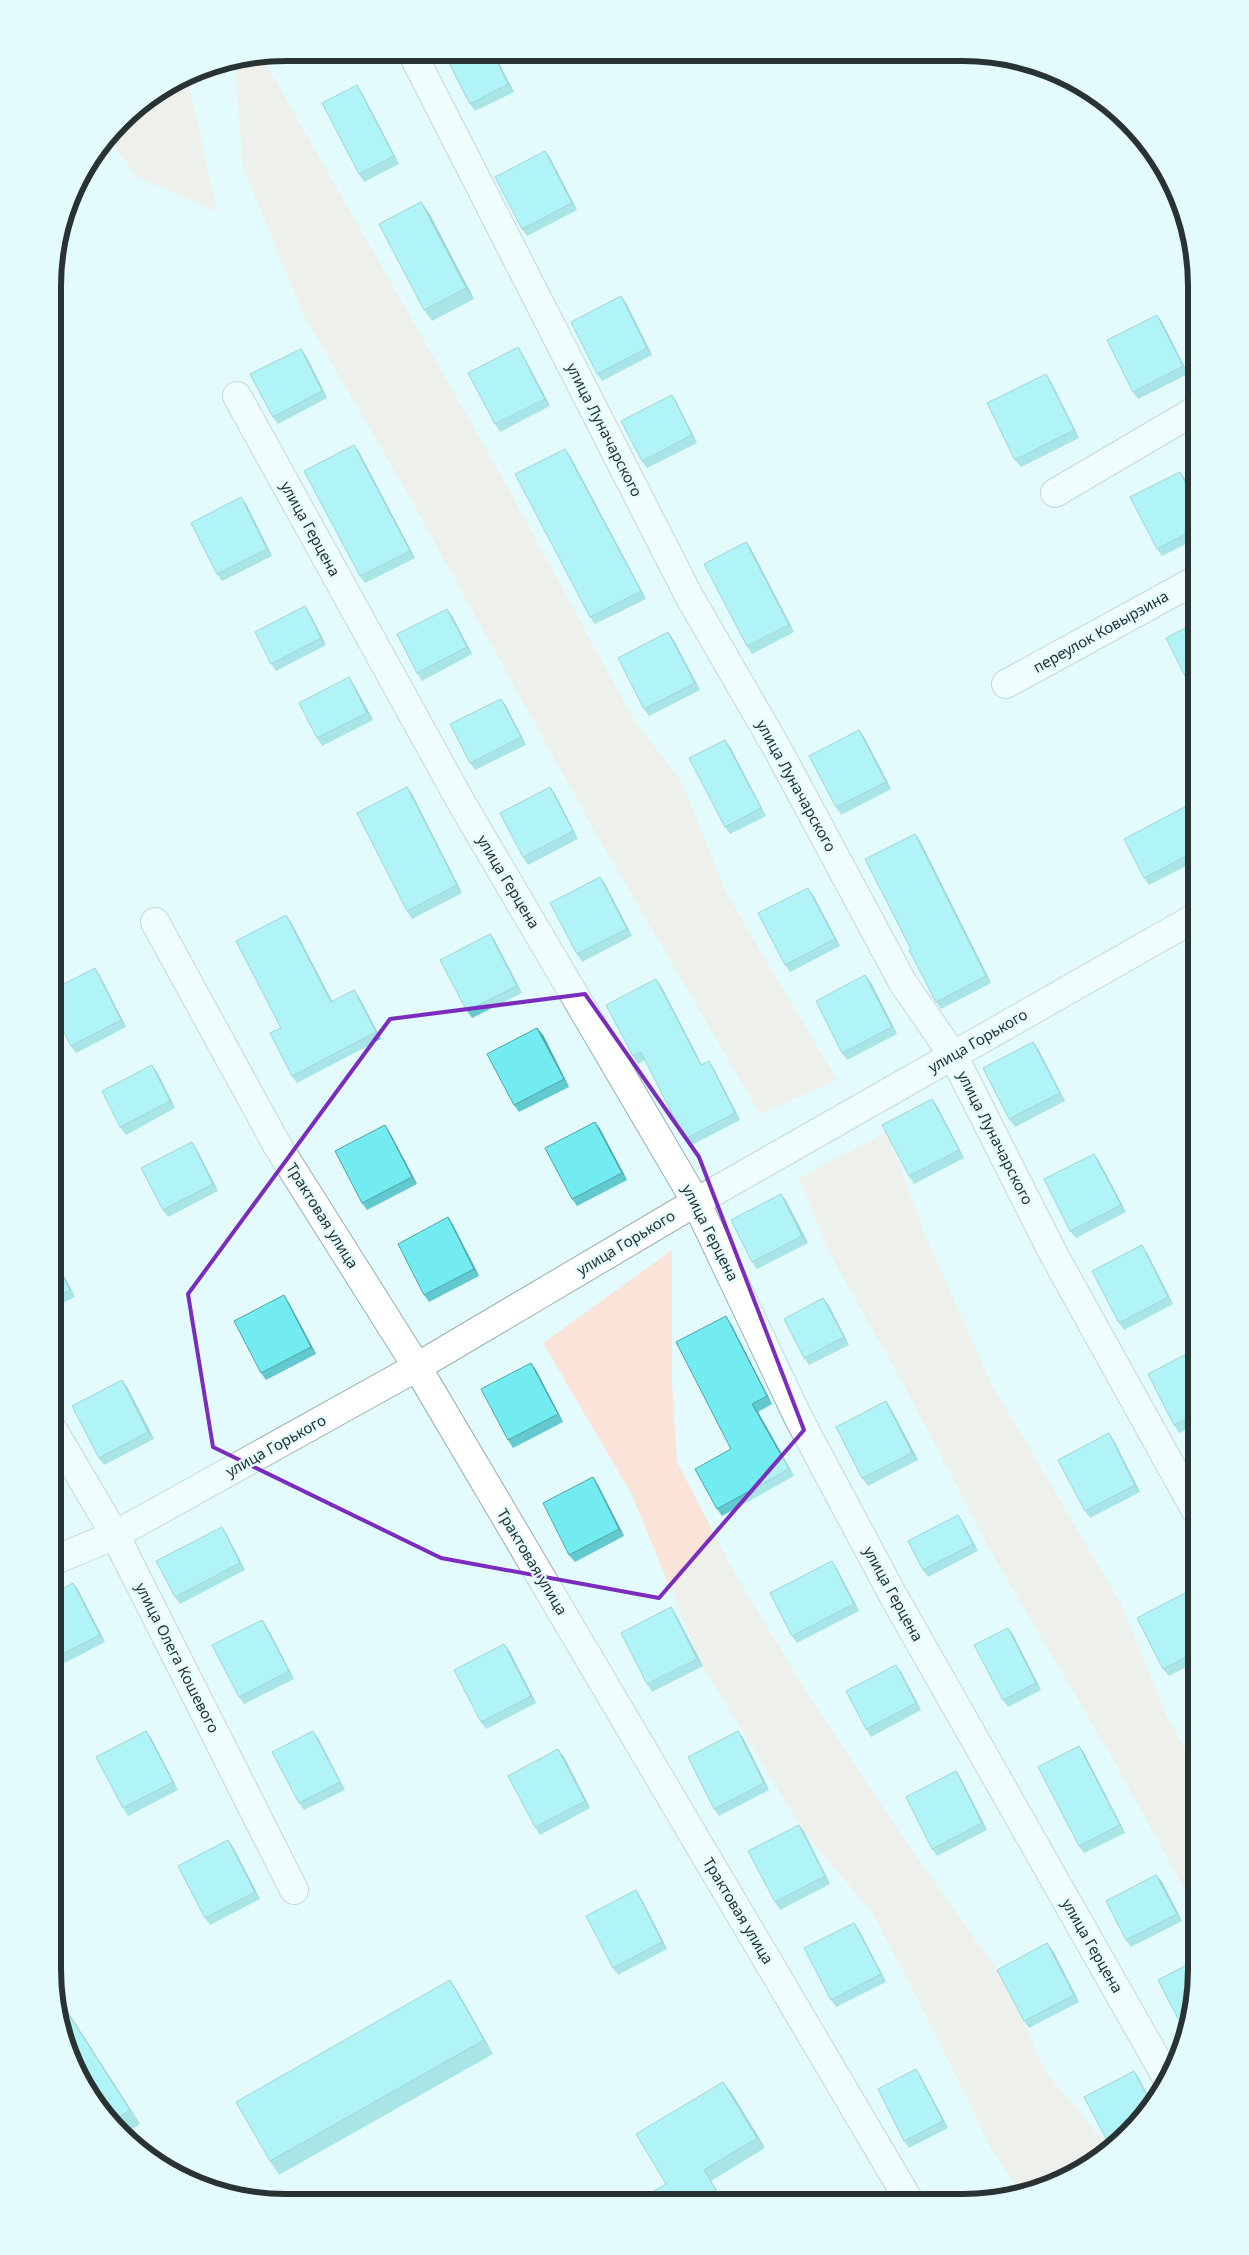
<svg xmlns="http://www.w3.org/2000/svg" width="1249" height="2255" viewBox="0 0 1249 2255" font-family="'Noto Sans',sans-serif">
	<rect width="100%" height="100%" fill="#e3fbfc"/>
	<path fill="#fae3d8" d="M262,57l235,411 137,252 48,62 43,109 112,189 -77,34 -166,-284 -193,-348 -99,-170 -59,-146 -8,-103z
		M187,76l30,135 -80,-34 -27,-38 22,-28z
		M887,1132l38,103 66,148 129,219 46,113 30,53v142l-82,-149 -119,-202 -90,-172 -75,-133 -31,-76z
		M672,1250v133l5,79 59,114 65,107 101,153 100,141 44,95 64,77 -5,5 -67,36 -17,3 -31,-46 -50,-104 -67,-129 -69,-82 -102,-167 -70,-170 -89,-152z"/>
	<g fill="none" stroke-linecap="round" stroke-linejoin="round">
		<g stroke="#99afb0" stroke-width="30">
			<path id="minor" d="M412,53l277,543 89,154 125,233 50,72 101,200 142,256
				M237,396l224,406 235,400 103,217 95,178 273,481
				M1055,493l141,-83
				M1006,684l190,-104
				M155,922l122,223 140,222 493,835
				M53,1430l62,105 179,355
				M53,1561l62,-26 302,-168 279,-165 500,-285"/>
		</g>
		<use href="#minor" stroke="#fff" stroke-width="28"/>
	</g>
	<path fill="#62cacf" d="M289,53h18l-13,6z
		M444,53l50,1 20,38 -39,19 -5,-7z
		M362,93l37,71 -35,18 -5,-8z
		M545,151l5,7 27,52 -50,26 -5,-7z
		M421,202l8,11 45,86 -42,22 -8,-11z
		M626,303l26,52 -50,26 -5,-7z
		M1157,315l5,7 26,52 -50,25 -5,-7z
		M518,347l5,8 27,51 -50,26 -5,-8z
		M301,349l5,7 21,42 -49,26 -5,-7z
		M1046,374l5,8 28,56 -58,29 -6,-7z
		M677,403l20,40 -50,25 -5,-7z
		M354,445l5,7 56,106 -50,25 -5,-7z
		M570,456l76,143 -51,25 -5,-7z
		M1185,479l11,22v38l-34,17 -5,-7z
		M246,504l26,52 -50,25 -5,-7z
		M746,542l5,7 43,83 -42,22 -5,-8z
		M305,606l5,8 16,31 -50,26 -5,-7z
		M447,609l5,7 20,38 -50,27 -5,-8z
		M1196,622v61l-5,2 -5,-7z
		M673,639l27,51 -51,26 -5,-7z
		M354,685l19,35 -51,26 -5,-8z
		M501,699l5,7 20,39 -51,25 -5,-7z
		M859,730l5,7 27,52 -50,26 -5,-8z
		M730,747l36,69 -36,18 -5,-7z
		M407,787l5,7 50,99 -50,26 -5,-8z
		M550,787l5,7 23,45 -50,26 -5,-8z
		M1196,801v60l-47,24 -5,-7z
		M915,834l5,7 71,142 -50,26 -5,-7 -25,-53z
		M600,877l5,7 27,52 -50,26 -5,-8z
		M813,895l27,51 -50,26 -5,-7z
		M291,922l41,79 27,-4 22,42 -84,44 -5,-7 -11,-48z
		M490,934l5,7 27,52 -50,25 -5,-7z
		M95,968l5,8 26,51 -50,26 -5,-7z
		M865,975l6,8 26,51 -50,26 -5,-7z
		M661,986l41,79 12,4 26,51 -50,26 -5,-7 -40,-79 -7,4 -5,-8z
		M537,1028l6,7 26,52 -50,25 -5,-7z
		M1033,1042l5,7 27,52 -50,26 -6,-8z
		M157,1072l18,36 -49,27 -6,-8z
		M937,1106l27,52 -50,26 -5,-8z
		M595,1122l5,7 27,51 -50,26 -5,-7z
		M390,1133l27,51 -50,26 -5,-7z
		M192,1142l5,8 21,41 -50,26 -5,-7z
		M1094,1154l5,7 27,51 -50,26 -6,-7z
		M781,1194l5,7 22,42 -51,26 -5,-7z
		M448,1217l5,8 26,51 -50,26 -5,-7z
		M1147,1253l26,51 -49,26 -5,-7z
		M53,1255l22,42 -22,11z
		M823,1298l6,8 20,39 -40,20 -5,-7z
		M289,1303l27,51 -50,26 -5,-7z
		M731,1324l41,80 -14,8 36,64 -72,40 -5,-7 14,-60z
		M1196,1349v75l-17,9 -5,-8z
		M536,1370l27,52 -50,26 -5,-8z
		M127,1387l27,52 -50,26 -5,-7z
		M886,1401l5,8 27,51 -50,26 -6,-8z
		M1114,1441l26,51 -50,26 -5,-7z
		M593,1477l5,8 26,51 -49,26 -6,-7z
		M963,1523l15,28 -50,26 -5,-7z
		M222,1527l5,8 18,35 -65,34 -5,-7z
		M837,1569l22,42 -62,32 -5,-7z
		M73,1583l5,7 27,52 -50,26 -2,-3v-71z
		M1187,1592l9,15v55l-27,14 -6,-7z
		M671,1607l5,8 27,51 -51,26 -5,-8z
		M262,1620l5,7 27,52 -50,25 -5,-7z
		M1008,1628l5,7 28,55 -33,17 -5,-7z
		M504,1644l6,8 26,51 -50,26 -5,-7z
		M901,1672l20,38 -50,27 -5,-8z
		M146,1731l5,7 27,52 -50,26 -5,-8z
		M318,1738l27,52 -41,20 -5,-7z
		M743,1738l26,52 -50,26 -5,-7z
		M1079,1746l5,7 41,80 -41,20 -5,-7z
		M564,1757l26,51 -50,27 -5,-8z
		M956,1771l5,8 26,51 -50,26 -5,-7z
		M799,1825l5,7 26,52 -50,26 -5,-8z
		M233,1847l27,52 -50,26 -5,-7z
		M1156,1875l6,7 20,39 -51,26 -5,-7z
		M641,1898l26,51 -49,26 -5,-7z
		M859,1930l27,52 -50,25 -5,-7z
		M1053,1951l26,51 -50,26 -5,-7z
		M450,1980l9,14 34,60 -214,121 -9,-14z
		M68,2012l72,112 -15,10 -33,-35z
		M916,2069l5,8 27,51 -39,20 -5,-7z
		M731,2092l34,56 -54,33 13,21h-82l24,-18z"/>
	<path fill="#50a4a9" d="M493,54h1l20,38 -6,-8z
		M357,85l5,8 37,71 -5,-8z
		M545,151l5,7 27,52 -5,-7z
		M421,202l8,11 45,86 -8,-11z
		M621,296l5,7 26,52 -5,-7z
		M1157,315l5,7 26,52 -5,-8z
		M518,347l5,8 27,51 -5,-7z
		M301,349l5,7 21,42 -5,-7z
		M1046,374l5,8 28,56 -5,-8z
		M672,395l5,8 20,40 -5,-8z
		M354,445l5,7 56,106 -5,-7z
		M565,449l5,7 76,143 -5,-8z
		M1180,472l5,7 11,22v2z
		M241,497l5,7 26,52 -5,-7z
		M746,542l5,7 43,83 -5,-7z
		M305,606l5,8 16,31 -5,-7z
		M447,609l5,7 20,38 -5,-7z
		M668,632l5,7 27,51 -5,-7z
		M349,677l5,8 19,35 -6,-7z
		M501,699l5,7 20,39 -5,-8z
		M859,730l5,7 27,52 -5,-7z
		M725,740l5,7 36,69 -5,-8z
		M407,787l5,7 50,99 -5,-8z
		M550,787l5,7 23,45 -5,-8z
		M915,834l5,7 71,142 -5,-7z
		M600,877l5,7 27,52 -5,-7z
		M808,888l5,7 27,51 -5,-7z
		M286,915l5,7 45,87 -5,-7z
		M490,934l5,7 27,52 -5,-7z
		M95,968l5,8 26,51 -5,-7z
		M865,975l6,8 26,51 -5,-7z
		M656,979l5,7 45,87 -5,-8z
		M354,990l5,7 22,42 -5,-7z
		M537,1028l6,7 26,52 -5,-8z
		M1033,1042l5,7 27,52 -5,-8z
		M709,1061l5,8 26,51 -5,-7z
		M152,1065l5,7 18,36 -5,-7z
		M932,1099l5,7 27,52 -5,-8z
		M595,1122l5,7 27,51 -5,-7z
		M385,1125l5,8 27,51 -5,-7z
		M192,1142l5,8 21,41 -5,-7z
		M1094,1154l5,7 27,51 -5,-7z
		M781,1194l5,7 22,42 -6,-7z
		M448,1217l5,8 26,51 -5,-7z
		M1142,1245l5,8 26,51 -5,-7z
		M53,1255l22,42 -5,-7 -17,-32z
		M284,1295l5,8 27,51 -5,-7z
		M823,1298l6,8 20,39 -5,-8z
		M726,1316l5,8 41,80 -5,-8z
		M531,1363l5,7 27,52 -5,-8z
		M122,1380l5,7 27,52 -6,-7z
		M886,1401l5,8 27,51 -6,-7z
		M752,1404l6,8 36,64 -5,-7z
		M1109,1433l5,8 26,51 -5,-7z
		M593,1477l5,8 26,51 -5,-7z
		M958,1515l5,8 15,28 -5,-7z
		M222,1527l5,8 18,35 -5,-7z
		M832,1561l5,8 22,42 -5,-7z
		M73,1583l5,7 27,52 -5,-7z
		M1187,1592l5,7 4,8v3z
		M671,1607l5,8 27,51 -6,-7z
		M262,1620l5,7 27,52 -5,-8z
		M1008,1628l5,7 28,55 -5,-7z
		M504,1644l6,8 26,51 -5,-7z
		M896,1665l5,7 20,38 -5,-7z
		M146,1731l5,7 27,52 -5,-8z
		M313,1731l5,7 27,52 -5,-8z
		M738,1731l5,7 26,52 -5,-7z
		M1079,1746l5,7 41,80 -5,-8z
		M558,1749l6,8 26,51 -5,-7z
		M956,1771l5,8 26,51 -5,-7z
		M799,1825l5,7 26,52 -5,-8z
		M228,1840l5,7 27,52 -5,-7z
		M1156,1875l6,7 20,39 -5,-7z
		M636,1890l5,8 26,51 -5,-7z
		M854,1923l5,7 27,52 -5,-8z
		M1047,1943l6,8 26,51 -5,-7z
		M450,1980l9,14 34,60 -9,-14z
		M58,1998l10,14 72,112 -10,-14z
		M916,2069l5,8 27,51 -5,-7z
		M1134,2071l5,7 13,26v1z
		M723,2082l8,10 34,56 -8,-10z
		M704,2170l7,11 13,21h-1z"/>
	<path fill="#72ebf1" stroke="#50a4a9" d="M444,53l49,1 15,30 -38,20z
		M357,85l37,71 -35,18 -37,-71z
		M545,151l27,52 -50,26 -27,-52z
		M421,202l45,86 -42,22 -45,-86z
		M621,296l26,52 -50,26 -26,-52z
		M1157,315l26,51 -50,26 -26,-52z
		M518,347l27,52 -50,25 -27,-51z
		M301,349l21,42 -49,26 -23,-43z
		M1046,374l28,56 -59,30 -28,-57z
		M672,395l20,40 -50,26 -21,-40z
		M354,445l56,106 -50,25 -56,-105z
		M565,449l76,142 -51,26 -75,-143z
		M1180,472l16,31v26l-39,20 -27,-52z
		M241,497l26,52 -50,25 -26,-51z
		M746,542l43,83 -42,21 -43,-82z
		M305,606l16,32 -50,26 -16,-32z
		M447,609l20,38 -50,26 -20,-39z
		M1196,622v51l-10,5 -20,-40z
		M668,632l27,51 -51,26 -26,-51z
		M349,677l18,36 -50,25 -18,-35z
		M501,699l20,38 -51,26 -20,-39z
		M859,730l27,52 -50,25 -27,-51z
		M725,740l36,68 -36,19 -36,-69z
		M407,787l50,98 -50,26 -50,-98z
		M550,787l23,44 -50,26 -23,-44z
		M1196,801v50l-52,27 -20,-39z
		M915,834l71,142 -50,26 -27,-52 2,-1 -46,-90z
		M600,877l27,52 -50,25 -27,-51z
		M808,888l27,51 -50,26 -27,-52z
		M286,915l45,87 23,-12 22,42 -84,44 -22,-43 11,-5 -45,-87z
		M490,934l27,52 -50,25 -27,-51z
		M95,968l26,52 -50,26 -17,-34v-23z
		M865,975l27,52 -50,26 -26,-52z
		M656,979l45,86 8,-4 26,52 -50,26 -44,-87 -8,4 -27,-51z
		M537,1028l27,51 -50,26 -27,-51z
		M1033,1042l27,51 -51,26 -26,-51z
		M152,1065l18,36 -50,26 -18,-36z
		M932,1099l27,51 -50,26 -27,-51z
		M595,1122l27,51 -50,26 -27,-51z
		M385,1125l27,52 -50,26 -27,-52z
		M192,1142l21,42 -50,26 -22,-42z
		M1094,1154l27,51 -51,26 -26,-52z
		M781,1194l21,42 -50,26 -21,-42z
		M448,1217l26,52 -50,26 -26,-51z
		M1142,1245l26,52 -49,26 -27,-52z
		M53,1258l17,32 -17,8z
		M284,1295l27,52 -50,26 -27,-52z
		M823,1298l21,39 -40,21 -20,-39z
		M726,1316l41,80 -15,8 37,65 -72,40 -22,-40 36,-20 -55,-107z
		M1196,1349v65l-22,11 -26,-51z
		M531,1363l27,51 -50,26 -27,-51z
		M122,1380l26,52 -49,26 -27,-52z
		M886,1401l26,52 -50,25 -26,-51z
		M1109,1433l26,52 -50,26 -27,-51z
		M593,1477l26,52 -50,26 -26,-52z
		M958,1515l15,29 -50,26 -15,-29z
		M222,1527l18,36 -65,34 -19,-36z
		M832,1561l22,43 -62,32 -22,-43z
		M73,1583l27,52 -47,24v-65z
		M1187,1592l9,18v42l-33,17 -26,-51z
		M671,1607l26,52 -50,25 -26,-51z
		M262,1620l27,51 -50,26 -27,-52z
		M1008,1628l28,55 -33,17 -29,-55z
		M504,1644l27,52 -50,26 -27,-52z
		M896,1665l20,38 -50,26 -20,-38z
		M146,1731l27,51 -50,26 -27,-51z
		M313,1731l27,51 -41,21 -27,-51z
		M738,1731l26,52 -50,26 -26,-52z
		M1079,1746l41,79 -41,21 -41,-79z
		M558,1749l27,52 -50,26 -27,-51z
		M956,1771l26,52 -50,26 -26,-52z
		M799,1825l26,51 -50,26 -27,-51z
		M228,1840l27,52 -50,26 -27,-52z
		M1156,1875l21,39 -51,26 -20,-39z
		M636,1890l26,52 -49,26 -27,-52z
		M854,1923l27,51 -50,26 -27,-52z
		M1047,1943l27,52 -50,26 -27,-51z
		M1196,1960v24l-11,48 -27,-52z
		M450,1980l34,60 -214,121 -34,-59z
		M58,1998l72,112 -17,11 -21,-22 -27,-55 -7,-45z
		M916,2069l27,52 -39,20 -26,-52z
		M1134,2071l18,34 -4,6 -37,37 -27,-51z
		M723,2082l34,56 -53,32 19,32h-81l-2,-3 26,-15 -30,-50z
		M1001,2192l2,4 -12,2z"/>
	<path d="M0 0H1249V2255H0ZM585,994l114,163 105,273 -145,168 -218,-40 -228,-111 -25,-153 202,-275z" fill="#e3fbfc" fill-opacity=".55" fill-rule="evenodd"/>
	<path fill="none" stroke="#7b2cbf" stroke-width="4" stroke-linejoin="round" d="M585,994l114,163 105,273 -145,168 -218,-40 -228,-111 -25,-153 202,-275z"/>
	<g text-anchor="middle" stroke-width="4.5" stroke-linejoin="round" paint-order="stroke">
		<g font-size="15" fill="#2a3333" stroke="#e3fbfc">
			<text transform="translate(604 430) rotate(63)" y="5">улица Луначарского</text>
			<text transform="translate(310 529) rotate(61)" y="5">улица Герцена</text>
			<text transform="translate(1101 632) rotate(-29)" y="5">переулок Ковырзина</text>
			<text transform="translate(796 786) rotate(61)" y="5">улица Луначарского</text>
			<text transform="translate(508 882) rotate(59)" y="5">улица Герцена</text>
			<text transform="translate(978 1041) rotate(-30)" y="5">улица Горького</text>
			<text transform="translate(995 1138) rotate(63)" y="5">улица Луначарского</text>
			<text transform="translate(322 1216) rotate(58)" y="5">Трактовая улица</text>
			<text transform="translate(710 1233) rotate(63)" y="5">улица Герцена</text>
			<text transform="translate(626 1243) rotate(-31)" y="5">улица Горького</text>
			<text transform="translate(276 1446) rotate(-29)" y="5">улица Горького</text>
			<text transform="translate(532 1562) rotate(59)" y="5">Трактовая улица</text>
			<text transform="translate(893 1594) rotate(61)" y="5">улица Герцена</text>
			<text transform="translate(177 1658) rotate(63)" y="5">улица Олега Кошевого</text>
			<text transform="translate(738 1911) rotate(59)" y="5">Трактовая улица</text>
			<text transform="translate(1092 1946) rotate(60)" y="5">улица Герцена</text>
		</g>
	</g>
	<path d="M0 0H1249V2255H0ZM286 61H963A225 225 0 0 1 1188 286V1969A225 225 0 0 1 963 2194H286A225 225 0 0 1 61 1969V286A225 225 0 0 1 286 61Z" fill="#e3fbfc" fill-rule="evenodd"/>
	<path fill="none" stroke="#2a3333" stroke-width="6" d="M286 61H963A225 225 0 0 1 1188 286V1969A225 225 0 0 1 963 2194H286A225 225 0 0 1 61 1969V286A225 225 0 0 1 286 61Z"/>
</svg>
